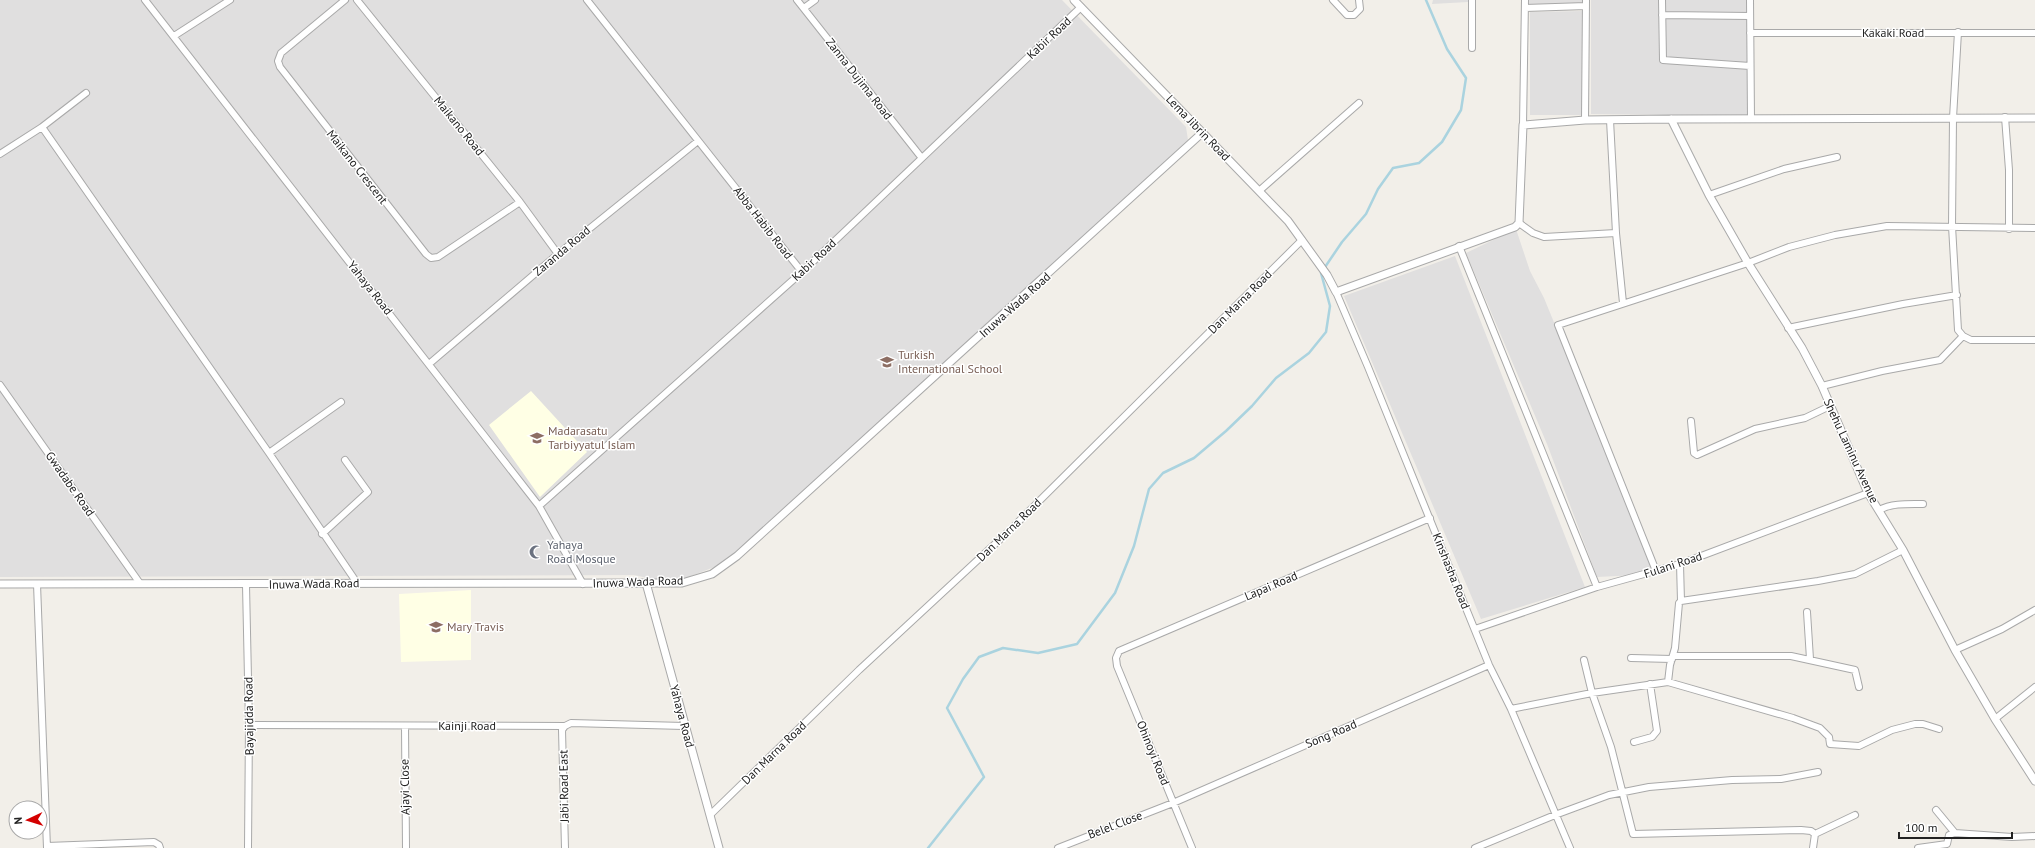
<svg xmlns="http://www.w3.org/2000/svg" width="2035" height="848" viewBox="0 0 2035 848" font-family="'PT Sans',sans-serif">
	<rect width="100%" height="100%" fill="#f2efe9"/>
	<path fill="#e0dfdf" d="M0,0h1062l124,127 2,13 -406,372 -60,52 -41,16h-24l-23,-5 -634,2z
		M1433,0h35v2l-36,2z
		M1529,0h53v4l-53,1z
		M1591,0h156l1,116 -157,-2z
		M1583,11v104h-53v-103z
		M1516,229l14,42 14,27 113,276 -60,3 -50,-133 -81,-191z
		M1455,256l130,331 -104,32 -137,-323z"/>
	<path fill="#ffffe5" d="M531,391l56,61 -47,45 -51,-72z
		M471,590v70l-70,2 -2,-68z"/>
	<g fill="none" stroke-linecap="round" stroke-linejoin="round">
		<path stroke="#aad3df" stroke-width="2.5" d="M928,848l56,-71 -37,-69 16,-29 16,-22 24,-9 35,5 39,-9 38,-51 19,-47 15,-57 14,-16 31,-15 32,-27 26,-25 24,-28 33,-25 17,-21 4,-26 -9,-33 21,-31 24,-28 12,-25 15,-21 26,-5 23,-21 19,-32 5,-32 -19,-29 -21,-49"/>
		<g stroke="#a9a9a9" stroke-width="8">
			<path id="minor" d="M145,0l394,506 44,78
				M345,0l-64,53 -3,8 2,6 146,187 5,4 7,-1 82,-55
				M357,0l163,202 38,52
				M587,0l215,272 -3,3
				M797,0l124,157
				M1333,0l14,15h7l6,-6 -1,-9
				M1472,0v48
				M1662,0l1,60 87,6
				M1750,0l1,118
				M804,8l11,-8
				M1525,8l61,-2
				M1662,15l88,1
				M1958,32l-5,86 -1,108 6,104 5,6 8,4h64
				M1750,33h285
				M174,36l56,-36
				M2005,117l4,53v59
				M1585,120l1,-120
				M1610,120l6,113 7,70
				M1523,125l2,-125
				M42,127l227,326 88,130
				M0,154l42,-27 44,-34
				M1259,191l100,-88
				M1709,195l75,-26 53,-12
				M1519,223l14,10 11,4 72,-4
				M1459,246l138,341
				M1336,292l32,75 121,298 22,44 59,139
				M1788,328l115,-24 54,-9
				M429,364l129,-110 140,-113
				M0,385l139,197
				M1822,386l60,-15 58,-11 23,-24
				M1691,421l3,32 3,2 58,-26 50,-11 25,-12
				M269,453l72,-51
				M539,506l263,-234 279,-265
				M1879,510c13,-7 29,-6 44,-6
				M322,534l46,-42 -23,-32
				M1656,571l-98,-246 190,-62 41,-16 46,-12 52,-9 148,2
				M37,584l10,264
				M246,585l3,140 -1,123
				M1681,601l137,-20 37,-7 48,-24
				M1807,612l3,47
				M1475,629l122,-42 83,-23 188,-71
				M1955,650l47,-21 33,-19
				M1673,656h118l64,14 4,17
				M1631,658l41,1
				M1584,660l8,33 19,54 22,87 168,-4 10,1 4,3
				M1668,682l2,-17 5,-17 4,-45 2,-2 -1,-37
				M1511,709l81,-16 76,-11 125,36 27,10 9,9 1,7 29,2 33,-16 23,-6h8l16,5
				M1995,719l40,-32
				M249,725l316,1 6,-3 113,3
				M405,726l1,122
				M1634,742l18,-5 5,-6 -7,-47
				M1936,810l19,23 57,4 23,-1
				M711,814l148,-144 150,-139 293,-291
				M1815,834l40,-19
				M47,846l107,-4 5,3 1,3
				M565,848l-3,-118 3,-4
				M1058,848l115,-45 316,-138
				M1192,848l-75,-182 -1,-8 3,-7 311,-133
				M1475,848l80,-33 54,-20 40,-8 83,-7 49,-1 37,-7
				M1813,848l2,-14
				M1918,848l29,-4 2,-9 6,-2"/>
		</g>
		<g stroke="#a9a9a9" stroke-width="9">
			<path id="tertiary" d="M1074,0l214,221 39,54 9,17 179,-65 4,-4 4,-98 62,-5 86,-1 364,-1
				M1671,119l38,76 39,68 54,85 20,38 46,107 35,57 52,100 40,69 40,62
				M646,583l73,265
				M0,584l646,-1h36l30,-9 25,-18 465,-423"/>
		</g>
		<use href="#minor" stroke="#fff" stroke-width="6"/>
		<use href="#tertiary" stroke="#fff" stroke-width="7"/>
	</g>
	<defs>
		<g id="school-bare" transform="scale(1.08)"><path d="M0-5L7-2L0 1L-7-2ZM-4 1L0 2.5L4 1V4Q0 6-4 4Z" fill="#8d6e63" stroke="#fff" stroke-width="2.5" paint-order="stroke"/></g>
		<g id="mosque-bare" transform="scale(1.08)"><path d="M3.5-4.9A6 6 0 1 0 3.5 4.9A5 5 0 1 1 3.5-4.9Z" fill="#6b7280" stroke="#fff" stroke-width="2.5" paint-order="stroke"/></g>
	</defs>
	<g fill-rule="evenodd">
		<use href="#school-bare" x="887" y="362"/>
		<use href="#school-bare" x="537" y="438"/>
		<use href="#mosque-bare" x="536" y="552"/>
		<use href="#school-bare" x="436" y="627"/>
	</g>
	<g text-anchor="middle" stroke-width="3" stroke-linejoin="round" paint-order="stroke">
		<g font-size="12" fill="#222" stroke="#fff">
			<text x="1893" y="37">Kakaki Road</text>
			<text transform="translate(1049 38) rotate(-43)" y="4">Kabir Road</text>
			<text transform="translate(859 79) rotate(52)" y="4">Zanna Dujima Road</text>
			<text transform="translate(459 126) rotate(51)" y="4">Maikano Road</text>
			<text transform="translate(1198 128) rotate(46)" y="4">Lema Jibrin Road</text>
			<text transform="translate(357 167) rotate(52)" y="4">Maikano Crescent</text>
			<text transform="translate(763 223) rotate(52)" y="4">Abba Habib Road</text>
			<text transform="translate(562 251) rotate(-40)" y="4">Zaranda Road</text>
			<text transform="translate(814 260) rotate(-43)" y="4">Kabir Road</text>
			<text transform="translate(370 288) rotate(52)" y="4">Yahaya Road</text>
			<text transform="translate(1240 302) rotate(-45)" y="4">Dan Marna Road</text>
			<text transform="translate(1015 305) rotate(-42)" y="4">Inuwa Wada Road</text>
			<text transform="translate(1851 451) rotate(65)" y="4">Shehu Laminu Avenue</text>
			<text transform="translate(70 484) rotate(55)" y="4">Gwadabe Road</text>
			<text transform="translate(1009 530) rotate(-44)" y="4">Dan Marna Road</text>
			<text transform="translate(1673 565) rotate(-18)" y="4">Fulani Road</text>
			<text transform="translate(1451 571) rotate(68)" y="4">Kinshasha Road</text>
			<text transform="translate(638 582) rotate(-2)" y="4">Inuwa Wada Road</text>
			<text transform="translate(314 584) rotate(-1)" y="4">Inuwa Wada Road</text>
			<text transform="translate(1271 586) rotate(-23)" y="4">Lapai Road</text>
			<text transform="translate(249 716) rotate(-91)" y="4">Bayajidda Road</text>
			<text transform="translate(682 716) rotate(75)" y="4">Yahaya Road</text>
			<text x="467" y="730">Kainji Road</text>
			<text transform="translate(1331 734) rotate(-23)" y="4">Song Road</text>
			<text transform="translate(774 753) rotate(-44)" y="4">Dan Marna Road</text>
			<text transform="translate(1153 753) rotate(68)" y="4">Ohinoyi Road</text>
			<text transform="translate(564 786) rotate(-91)" y="4">Jabi Road East</text>
			<text transform="translate(405 787) rotate(-91)" y="4">Ajayi Close</text>
			<text transform="translate(1115 825) rotate(-21)" y="4">Belel Close</text>
		</g>
		<g font-size="12" fill="#785e54" stroke="#fff" text-anchor="start">
			<text x="898" y="359">Turkish<tspan x="898" dy="14">International School</tspan></text>
			<text x="548" y="435">Madarasatu<tspan x="548" dy="14">Tarbiyyatul Islam</tspan></text>
			<text x="447" y="631">Mary Travis</text>
		</g>
		<g font-size="12" fill="#5b616d" stroke="#fff" text-anchor="start">
			<text x="547" y="549">Yahaya<tspan x="547" dy="14">Road Mosque</tspan></text>
		</g>
	</g>
	<g transform="translate(28 820) rotate(266)"><circle r="19" fill="#ffffff" stroke="#a7a7a7"/>
	<path d="M0-3L7 15L0 10L-7 15Z" fill="#d40000"/>
	<text y="-6" font-size="11" font-weight="bold" text-anchor="middle" fill="#222222">N</text>
	</g>
	<path d="M1899 832v6h113v-6" fill="none" stroke="#222222" stroke-width="2"/>
	<text x="1905" y="832" font-size="12" fill="#222222" stroke="#ffffff" stroke-width="3" paint-order="stroke">100 m</text>
</svg>
